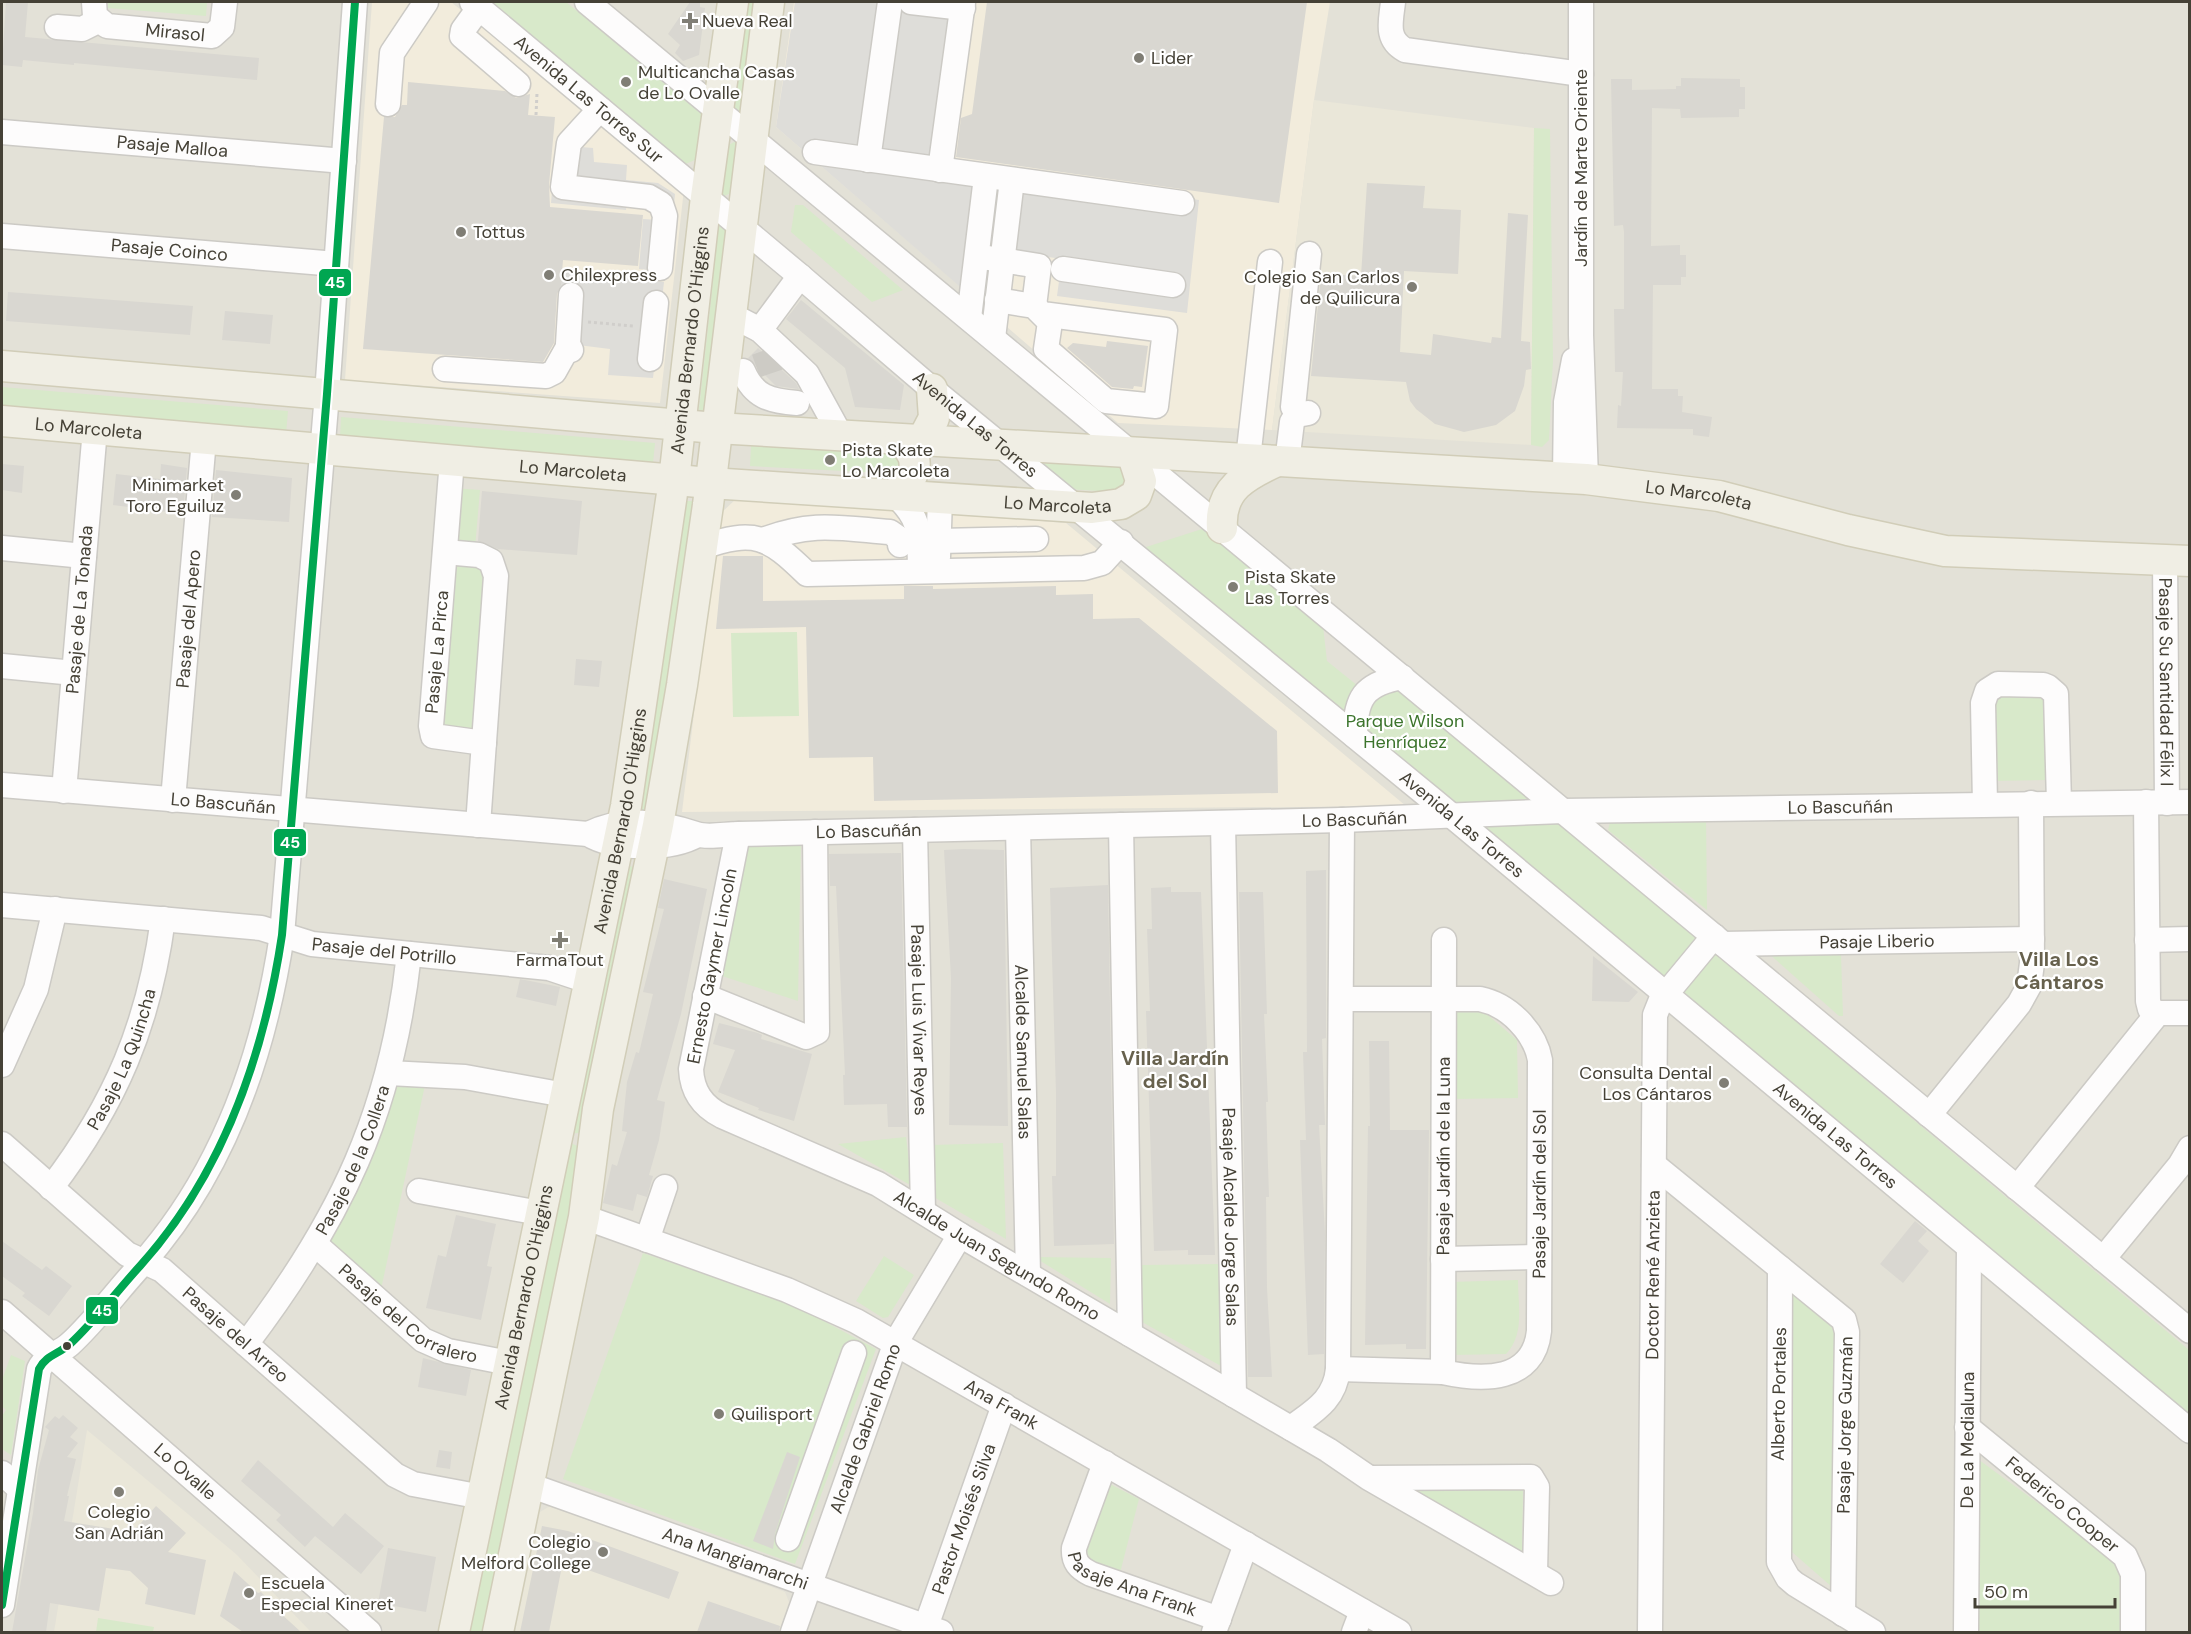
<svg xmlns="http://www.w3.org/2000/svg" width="2191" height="1634" viewBox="0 0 2191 1634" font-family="'DM Sans',sans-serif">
	<rect width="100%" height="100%" fill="#efeee9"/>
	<path fill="#e3e1d7" d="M2,2h2187v1630h-2187z"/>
	<path fill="#f2ecdc" d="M372,2h79l233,187 -24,214 -315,-23z
		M794,2h536l-16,98 -42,330 -154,-7 -342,-296z
		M736,499l330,24 340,283 -724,6 36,-296z"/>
	<path fill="#eae7d9" d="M1314,100l220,28 -3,317 -259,-15z
		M87,1430l149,124 75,78h-257z
		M550,1506l235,86 4,10 -10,30h-264l25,-120z"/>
	<path fill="#d8e9ca" d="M108,2h99l-1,14 -98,-8z
		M484,2h82l136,111 -5,46 -16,7z
		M740,2h17l-16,115 -14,-13z
		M1534,128l16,1 3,231 -4,80 -7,7 -11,-2z
		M734,142l4,2 -5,48 -11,5 -5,-10 10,-41z
		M795,205h8l100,85 -31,12 -81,-70z
		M715,219l14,13 -21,180 -7,1 -2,-4 13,-118z
		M2,387l286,24 -2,23 -284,-26z
		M341,417l314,26 -2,20 -313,-26z
		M751,446l153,8 -2,20 -152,-8z
		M1038,462l79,2 18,12 -19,16 -50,-3z
		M454,488l26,2 -5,58 17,2 -15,186 -44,-4z
		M681,501h18l-46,315 -18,2z
		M1205,528l118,98 4,35 31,25 -12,32 -203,-170z
		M797,632l2,84 -66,1 -2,-84z
		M1392,684l797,666v69l-829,-689v-18z
		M2000,690l41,1 5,10 1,79 -56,1 -2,-80z
		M1706,814l1,96 -99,-80 2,-8z
		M801,840l-3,161 -76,-25 21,-131z
		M626,865l14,4 -52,263 -20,2z
		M1837,949l4,6 2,61h-4l-73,-65z
		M1451,1010h31l35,30 1,58 -66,1z
		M392,1079l33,6 -45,209 -58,-52z
		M906,1137l6,49 -74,-42z
		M566,1141l16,7 -91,484h-24z
		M1003,1143l3,96 -74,-43 -1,-51z
		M643,1253l149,51 84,45 -81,215 -232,-85z
		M884,1256l30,19 -26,42 -5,1 -27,-17z
		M1034,1257l77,1 -1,46z
		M1220,1264l1,102 -79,-44 -1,-57z
		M1518,1280c0,26 7,54 -12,74l-55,1 -2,-73z
		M1792,1286l43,35 -3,266 -40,-35z
		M11,1355l14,6 -14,94 -9,-6v-33l4,-6 -4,-4v-26z
		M1975,1457l145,106 6,22 -1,47h-152z
		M1106,1482l33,17 -19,74 -29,-13 -9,-16z
		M1402,1484l121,2 -1,70z
		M98,1618l56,9 -1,5h-57z"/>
	<path fill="#deddd9" d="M795,2h176l-24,163 252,35 -12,113 -130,-17 5,-37 -48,-7 -10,73 -228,-198z
		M556,145l37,3 1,14 33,3 -1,15 32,3 17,11 -7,78 -29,-3 4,-50 15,1 1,-8 -31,-15 -2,13 -75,-7z
		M560,271l104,11 -11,96 -45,-3 2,-26 -40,-5 4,-51 -16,-1z"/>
	<path fill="#d9d7d1" d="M6,2h22l-3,35 234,21 -2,22 -183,-17v2l-51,-5 -1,7 -20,-2z
		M690,2h10v5l5,1 -6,47 -16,6 -8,-8 5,-8 -12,-11z
		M987,2h320l-28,201 -323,-46 5,-39 11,-4z
		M1681,78l59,1v8h5v22h-6v8l-58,1 -1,-9 -28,-1 -1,138 29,-1v10h6v22h-5v8h-28l-1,104h26v7h5l-1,16 30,5 -3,20 -16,-2v-6l-76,-1 1,-23 3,1 2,-34h-8l-1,-63h10v-77l-1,-7 -9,1 -3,-147h21v11l44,-1v-3h5z
		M408,82l97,9 11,7 14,-4 -2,21 27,2 -6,68 1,22 93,8 -5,51 -75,-6 -2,25 -4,9 -3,49 -11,19 -180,-13 21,-232h11l7,-12h5z
		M1367,183l58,3 -2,22 38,2 -3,64 -54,-3 -4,81 31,3 2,-21 58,9 1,-6 9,1 7,-125 20,2 -7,126 9,1 1,27 -5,1 -2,16 -9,25 -19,14 -32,7 -29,-8 -19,-15 -6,-8 -4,-19 -95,-6 10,-102 40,2z
		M8,292l185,14 -3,29 -184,-14z
		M801,300l103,85 -4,25 -45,-3 -10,-39 -59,-49z
		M225,311l48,4 -3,29 -48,-4z
		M1107,341l41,5 -6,41 -8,-1 -1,3 -21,-2 -45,-39 6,-5 33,4z
		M758,348l38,35 3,6 -23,-3 -28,-28z
		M2,464l22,2 -2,27 -20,-3z
		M161,464l26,4 -4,46 -70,-9 3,-31 44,5z
		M216,470l76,8 -3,44 -77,-5z
		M482,491l100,10 -5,54 -79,-6 -20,-8z
		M723,556h40v45l141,-2v-13h29v3l123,-3v9l37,-1v25l46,-1 138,113 1,62 -404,8 -1,-44 -64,1 -3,-131 -90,2z
		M576,659l26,2 -3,26 -25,-2z
		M964,849l40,1 4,276 -59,-1 2,-147 -7,-128z
		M901,853l6,274h-19l-1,-23 -43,1 -1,-30h2l-9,-189h-6l-1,-32z
		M1326,870v168l-4,1 3,86h-6l6,108 -1,121 -16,1 -8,-215h6l-3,-88h4l-1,-181z
		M664,879l43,10 -26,125 -24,86 8,2 -6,38 -10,35 4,1 -6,21 -10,-3 -4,17 -30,-8 9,-39 5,2 10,-34 -5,-1 5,-49 9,-30 3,1 14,-59 -10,-2 21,-83 -6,-1z
		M1108,885l6,359 -60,2 -2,-70h4v-83l-6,-205z
		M1171,887v5h30l14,363h-27v-5l-34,1 -8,-240h4l-3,-82h5l-1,-41z
		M1239,892h24l4,122h-3l4,88h-2l3,95h-3l1,91 5,89h-24z
		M1593,956l45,36 -9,10 -37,-1z
		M520,979l40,8 -4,19 -40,-9z
		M719,1023l39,10 4,2 -1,4 51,15 -18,67 -36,-11 1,-2 -41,-16 17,-42 -22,-6z
		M1369,1041h20l1,89h39l-3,219h-20v-5l-41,1 3,-219h2z
		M456,1215l40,9 -9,42 5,1 -11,53 -55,-12 12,-53 8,2z
		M1915,1221l12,10 -9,10 11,10 -26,32 -23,-19z
		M2,1241l40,29 4,-4 26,20 -23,30 -27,-20 3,-3 -23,-17z
		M423,1358l48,12 -5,26 -48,-9z
		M63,1415l15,13 -8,9 8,6 -11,14 9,2 -9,37h2l-5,25 69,11 23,-26 30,27 -18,19 38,8 -11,55 -50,-11 3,-16 -18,-17 -24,-3 -7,43 -49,-8 -4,29h-34l21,-119 5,-43 11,-40 -4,-3 10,-11 4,3z
		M439,1450l13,2 -2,17 -14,-2z
		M787,1452l13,5 -25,77 -2,15 -20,-8z
		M258,1460l75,67 12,-14 39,33 -23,28 -46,-38 -10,11 -29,-27 5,-5 -40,-34z
		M542,1526l26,5 111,41 -10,27 -106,-38 -14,71h-29z
		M388,1548l48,9 -10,55 -48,-9z
		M234,1571l24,22 3,-1 6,6v3l34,31h-58l-23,-16z
		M708,1601l72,25 -1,6h-82z"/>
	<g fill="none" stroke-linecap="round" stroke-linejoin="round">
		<path stroke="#cdcbc5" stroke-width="24" stroke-dasharray="24 12" stroke-linecap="butt" d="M756,366l26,-9"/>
		<g stroke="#cccac5" stroke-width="27">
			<g id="minor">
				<path id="s1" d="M94,2l1,14 12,10 105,10 10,-9 3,-25"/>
				<path id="s2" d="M472,2l328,274 132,113 502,412 756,630"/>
				<path d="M587,2l1603,1329"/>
				<path d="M911,2l52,6"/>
				<path d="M1393,2c-2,19 -8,37 12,48l176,24"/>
				<path d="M1581,2v333l5,144"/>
				<path d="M479,8l-16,22 -1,6 56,48"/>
				<path d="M57,27l25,2 16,-8"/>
				<path d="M388,104l4,-51 34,-51"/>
				<path d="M600,109l-31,34 -6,44 86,10 12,7 4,12 -5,52"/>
				<path id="s3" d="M2,132l342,29"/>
				<path d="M815,152l367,51"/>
				<path d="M868,160l22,-158"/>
				<path d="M940,170l23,-168"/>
				<path id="s4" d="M2,236l334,28"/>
				<path d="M988,258l51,8 -5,40"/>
				<path d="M1063,269l110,16"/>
				<path d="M997,300l37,6 16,16 -4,27 60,52 50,5 9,-76 -123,-16"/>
				<path d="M729,314l31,16 47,44 34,62"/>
				<path d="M969,318l17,-141"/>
				<path d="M760,330l40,-54"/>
				<path d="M993,338l19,-158"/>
				<path d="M571,350l-3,-6 3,-49"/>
				<path d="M650,359l6,-56"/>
				<path d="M445,369l101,7 8,-4 14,-25"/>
				<path d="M743,371c11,26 27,30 54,32"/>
				<path d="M1297,415l-4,-8 16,-153"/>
				<path d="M1248,459l22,-197"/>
				<path d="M452,460l-21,266 2,10 51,7"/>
				<path d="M1287,462l5,-40 5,-7 11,-2"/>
				<path d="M1565,477l1,-75 8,-42"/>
				<path d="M894,494c29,26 25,41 26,77"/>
				<path d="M763,540c49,-19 76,-12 127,-8l10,7v6"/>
				<path d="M939,541l97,-2"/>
				<path d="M702,547c53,-18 66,-11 105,27l277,-6 18,-5 19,-21"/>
				<path d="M2,548l82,8"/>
				<path d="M445,552l34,3 12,6 5,15 -18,249"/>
				<path d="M938,557l2,-59"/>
				<path id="s5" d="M2165,560l2,243"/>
				<path d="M2,666l72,7"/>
				<path d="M1355,736c0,-38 9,-52 47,-59"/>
				<path id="s6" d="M2,785l586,49c26,16 83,16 109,1"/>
				<path id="s7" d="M64,791l31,-362"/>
				<path id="s8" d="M173,800l31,-361"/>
				<path d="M2146,802l2,199 2,8 8,4"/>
				<path d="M1985,804l-2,-101 4,-12 11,-7 45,1 5,2 8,7 3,109"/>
				<path id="s9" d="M1223,823l11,572"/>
				<path d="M1121,825l9,509"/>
				<path id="s10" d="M1018,828l10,446"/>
				<path id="s11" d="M915,830l8,381"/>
				<path id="s12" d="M588,834c35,-18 72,-12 108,0 12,4 30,0 42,0l604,-14 221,-9 627,-9"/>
				<path id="s13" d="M738,834l-47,235c1,22 11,37 31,47l156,68 82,51 368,215 41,28 182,105"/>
				<path id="s14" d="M2,905l259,23 51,16 237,24 39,13"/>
				<path d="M2147,940l43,-1"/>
				<path id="s15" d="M1723,944l309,-5"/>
				<path d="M705,996l101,41 11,-5 -2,-200"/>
				<path d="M2158,1013h32"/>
				<path d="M2,1065l34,-76 19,-80"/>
				<path d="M389,1073l76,4 100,18"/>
				<path d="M1929,1115l90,-111 10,-18 3,-23 -1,-160"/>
				<path id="s16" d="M2,1144l125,110 35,16 233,205 18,9 69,13"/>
				<path d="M1654,1165l190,155 3,12 -4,282"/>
				<path id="s17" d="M51,1188c65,-85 98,-164 112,-269"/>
				<path d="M2017,1188l141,-175"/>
				<path d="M419,1191l121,22"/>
				<path id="s18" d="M584,1217l203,73 69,31 543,311"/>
				<path d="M647,1240l18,-53"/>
				<path id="s19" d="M316,1245l107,95 25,11 61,12"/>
				<path d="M1443,1259l96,-2"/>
				<path d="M2103,1259l77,-94 10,-17"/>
				<path d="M1780,1268l-1,294 9,16 7,6 78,48"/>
				<path id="s20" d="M2,1312l367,320"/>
				<path id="s21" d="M246,1344c95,-125 146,-232 163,-390"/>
				<path id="s22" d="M1338,1369l105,3c40,9 91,10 96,-41l1,-271c-5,-28 -31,-55 -60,-61h-139"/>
				<path id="s23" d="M1443,1372l1,-432"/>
				<path id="s24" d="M1967,1427l158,129 8,18v58"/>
				<path d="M1291,1428c23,-17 44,-28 47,-59l4,-549"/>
				<path id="s25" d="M1105,1463l-31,85c-1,14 5,20 17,26l128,45"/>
				<path d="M2,1473l18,16"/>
				<path d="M1371,1478l160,-1 6,10 -2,86"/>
				<path id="s26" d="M529,1485l412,147"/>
				<path d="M788,1539l66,-186"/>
				<path d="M2,1605l37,-236c7,-14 20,-15 31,-25 25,-23 47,-53 70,-78 83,-92 124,-211 142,-331l45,-541 28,-392"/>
				<path id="s27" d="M793,1632l103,-290 64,-107"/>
				<path id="s28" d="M924,1632l80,-227"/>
				<path d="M1214,1632l32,-88"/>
				<path d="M1354,1632l8,-21"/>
				<path id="s29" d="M1650,1632l5,-617 6,-15 53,-64"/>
				<path id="s30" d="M1966,1632l3,-384"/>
			</g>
		</g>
		<g stroke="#d1cdb8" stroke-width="33">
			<g id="major">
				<path id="s31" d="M2,366l714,62 870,51 133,17 129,34 97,21 245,10"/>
				<path id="s32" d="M2,421l708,62 382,25 29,-4 15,-9 5,-14 -9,-28"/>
				<path d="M922,441l12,-23 -2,-29"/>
				<path d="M894,494c22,-15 30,-35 6,-54"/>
				<path d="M1222,528c-3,-39 24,-53 55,-67"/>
				<path id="s33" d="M454,1632l172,-826 48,-326 32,-283 27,-195"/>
				<path d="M498,1632l86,-415 14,-108 60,-284 24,-140 26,-180 61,-503"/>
			</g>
		</g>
		<path stroke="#d0cecb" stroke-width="3" stroke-dasharray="3 3" stroke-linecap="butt" d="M536,115l1,-22
			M588,322l45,4"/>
		<use href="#minor" stroke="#fdfcfc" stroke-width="24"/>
		<use href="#major" stroke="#f0eee4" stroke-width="30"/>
		<g stroke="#fff" stroke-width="12">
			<path id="bus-1" d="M2,1605l37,-236c7,-14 20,-15 31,-25 25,-23 47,-53 70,-78 83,-92 124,-211 142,-331l45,-541 28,-392"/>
		</g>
		<use href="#bus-1" stroke="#00a651" stroke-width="8"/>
	</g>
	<g fill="#807e75" stroke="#fff" stroke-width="2">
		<path d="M687 12h6v6h6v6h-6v6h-6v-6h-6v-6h6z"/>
		<circle cx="1139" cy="58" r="6"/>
		<circle cx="626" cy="82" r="6"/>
		<circle cx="461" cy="232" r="6"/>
		<circle cx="549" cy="275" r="6"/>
		<circle cx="1412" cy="287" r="6"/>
		<circle cx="830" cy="460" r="6"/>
		<circle cx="236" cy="495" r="6"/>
		<circle cx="1233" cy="587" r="6"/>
		<path d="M557 931h6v6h6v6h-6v6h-6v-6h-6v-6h6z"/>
		<circle cx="1724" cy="1083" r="6"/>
		<circle cx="719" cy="1414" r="6"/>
		<circle cx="119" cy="1492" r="6"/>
		<circle cx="603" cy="1552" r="6"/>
		<circle cx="249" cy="1593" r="6"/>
	</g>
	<circle fill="#454136" stroke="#fff" stroke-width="2" cx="67" cy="1346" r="5"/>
	<g text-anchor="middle" stroke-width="4.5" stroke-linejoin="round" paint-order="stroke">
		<g font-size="18" fill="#454136" stroke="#fff" text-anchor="start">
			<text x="702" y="27">Nueva Real</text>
			<text x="1151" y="64">Lider</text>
			<text x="638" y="78">Multicancha Casas<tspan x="638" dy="21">de Lo Ovalle</tspan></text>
			<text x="473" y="238">Tottus</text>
			<text x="561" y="281">Chilexpress</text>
			<text x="1400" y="283" text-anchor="end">Colegio San Carlos<tspan x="1400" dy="21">de Quilicura</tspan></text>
			<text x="842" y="456">Pista Skate<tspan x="842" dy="21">Lo Marcoleta</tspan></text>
			<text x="224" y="491" text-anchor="end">Minimarket<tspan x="224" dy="21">Toro Eguiluz</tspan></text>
			<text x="1245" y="583">Pista Skate<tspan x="1245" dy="21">Las Torres</tspan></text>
			<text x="560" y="966" text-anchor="middle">FarmaTout</text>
			<text x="1712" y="1079" text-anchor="end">Consulta Dental<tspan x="1712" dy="21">Los Cántaros</tspan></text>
			<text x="731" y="1420">Quilisport</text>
			<text x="119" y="1518" text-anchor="middle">Colegio<tspan x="119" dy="21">San Adrián</tspan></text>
			<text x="591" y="1548" text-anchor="end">Colegio<tspan x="591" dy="21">Melford College</tspan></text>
			<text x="261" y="1589">Escuela<tspan x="261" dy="21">Especial Kineret</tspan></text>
		</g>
		<g font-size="18" fill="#454136" stroke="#fff">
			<text dy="6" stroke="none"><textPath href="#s1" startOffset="98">Mirasol</textPath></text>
			<text dy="6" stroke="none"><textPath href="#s2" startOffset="152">Avenida Las Torres Sur</textPath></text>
			<text dy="6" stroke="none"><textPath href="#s3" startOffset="171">Pasaje Malloa</textPath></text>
			<text transform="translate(1581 168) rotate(-90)" y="6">Jardín de Marte Oriente</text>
			<text dy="6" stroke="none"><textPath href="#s4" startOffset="168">Pasaje Coinco</textPath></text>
			<text dy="6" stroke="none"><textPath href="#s33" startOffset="1314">Avenida Bernardo O'Higgins</textPath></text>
			<text dy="6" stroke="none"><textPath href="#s2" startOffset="657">Avenida Las Torres</textPath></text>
			<text dy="6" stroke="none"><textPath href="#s32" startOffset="87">Lo Marcoleta</textPath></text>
			<text dy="6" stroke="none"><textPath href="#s32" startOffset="573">Lo Marcoleta</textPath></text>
			<text dy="6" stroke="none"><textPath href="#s31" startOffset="1702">Lo Marcoleta</textPath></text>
			<text dy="6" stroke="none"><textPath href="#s32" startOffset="1059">Lo Marcoleta</textPath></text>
			<text dy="6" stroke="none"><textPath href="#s7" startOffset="182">Pasaje de La Tonada</textPath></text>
			<text dy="6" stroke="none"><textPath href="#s8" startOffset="182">Pasaje del Apero</textPath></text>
			<text transform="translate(437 652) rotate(-85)" y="6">Pasaje La Pirca</text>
			<text dy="6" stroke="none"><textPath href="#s5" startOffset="122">Pasaje Su Santidad Félix I</textPath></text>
			<text dy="6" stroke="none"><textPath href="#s6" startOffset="222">Lo Bascuñán</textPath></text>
			<text dy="6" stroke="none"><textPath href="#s12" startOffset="1256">Lo Bascuñán</textPath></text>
			<text dy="6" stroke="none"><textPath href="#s12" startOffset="770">Lo Bascuñán</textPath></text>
			<text dy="6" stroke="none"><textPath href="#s33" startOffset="828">Avenida Bernardo O'Higgins</textPath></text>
			<text dy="6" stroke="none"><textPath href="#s2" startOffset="1287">Avenida Las Torres</textPath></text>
			<text dy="6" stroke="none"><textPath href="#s12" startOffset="284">Lo Bascuñán</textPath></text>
			<text dy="6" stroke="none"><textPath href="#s15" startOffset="154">Pasaje Liberio</textPath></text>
			<text dy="6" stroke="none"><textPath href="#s14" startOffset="386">Pasaje del Potrillo</textPath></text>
			<text transform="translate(712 966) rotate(-79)" y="6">Ernesto Gaymer Lincoln</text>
			<text dy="6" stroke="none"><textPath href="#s11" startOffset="190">Pasaje Luis Vivar Reyes</textPath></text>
			<text dy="6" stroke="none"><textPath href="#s10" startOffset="224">Alcalde Samuel Salas</textPath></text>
			<text dy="6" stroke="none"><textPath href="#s17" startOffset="148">Pasaje La Quincha</textPath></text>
			<text dy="6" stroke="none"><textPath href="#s2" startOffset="1773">Avenida Las Torres</textPath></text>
			<text dy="6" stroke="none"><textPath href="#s23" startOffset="216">Pasaje Jardín de la Luna</textPath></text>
			<text dy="6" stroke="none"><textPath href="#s21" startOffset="214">Pasaje de la Collera</textPath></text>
			<text dy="6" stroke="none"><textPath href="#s22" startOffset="363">Pasaje Jardín del Sol</textPath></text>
			<text dy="6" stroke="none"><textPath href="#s9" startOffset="394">Pasaje Alcalde Jorge Salas</textPath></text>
			<text dy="6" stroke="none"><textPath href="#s13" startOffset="608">Alcalde Juan Segundo Romo</textPath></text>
			<text dy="6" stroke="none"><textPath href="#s29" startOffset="357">Doctor René Anzieta</textPath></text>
			<text dy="6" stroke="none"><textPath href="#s33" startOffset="342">Avenida Bernardo O'Higgins</textPath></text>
			<text dy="6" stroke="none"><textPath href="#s19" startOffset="117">Pasaje del Corralero</textPath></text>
			<text dy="6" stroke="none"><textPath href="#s16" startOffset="303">Pasaje del Arreo</textPath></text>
			<text transform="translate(1779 1394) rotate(-89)" y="6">Alberto Portales</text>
			<text dy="6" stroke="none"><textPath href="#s18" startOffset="459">Ana Frank</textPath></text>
			<text transform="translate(1845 1425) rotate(-89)" y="6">Pasaje Jorge Guzmán</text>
			<text dy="6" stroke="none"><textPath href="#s27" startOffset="216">Alcalde Gabriel Romo</textPath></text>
			<text dy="6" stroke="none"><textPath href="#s30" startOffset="192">De La Medialuna</textPath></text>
			<text dy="6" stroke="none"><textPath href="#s20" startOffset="243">Lo Ovalle</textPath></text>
			<text dy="6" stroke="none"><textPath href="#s24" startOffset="123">Federico Cooper</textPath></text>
			<text dy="6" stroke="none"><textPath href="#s28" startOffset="120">Pastor Moisés Silva</textPath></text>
			<text dy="6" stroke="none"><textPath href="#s26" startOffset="219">Ana Mangiamarchi</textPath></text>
			<text dy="6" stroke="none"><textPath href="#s25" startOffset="165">Pasaje Ana Frank</textPath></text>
		</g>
		<g font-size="18" fill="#3c742c" stroke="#fff">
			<text x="1405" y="727">Parque Wilson<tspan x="1405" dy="21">Henríquez</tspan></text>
		</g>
		<g font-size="20" font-weight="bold" fill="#67614d" stroke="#fff">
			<text x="2059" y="966">Villa Los<tspan x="2059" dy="23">Cántaros</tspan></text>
			<text x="1175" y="1065">Villa Jardín<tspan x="1175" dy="23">del Sol</tspan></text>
		</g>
	</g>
	<g stroke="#fff" stroke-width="2">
		<rect x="318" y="268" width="34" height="29" rx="6" fill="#00a651"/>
		<rect x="273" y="828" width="34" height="29" rx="6" fill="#00a651"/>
		<rect x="85" y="1296" width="34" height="29" rx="6" fill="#00a651"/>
	</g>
	<g font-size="16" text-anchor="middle" font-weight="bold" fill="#fff">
		<text x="335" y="288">45</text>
		<text x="290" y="848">45</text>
		<text x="102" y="1316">45</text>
	</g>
	<rect width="2191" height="1634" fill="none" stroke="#454136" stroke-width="6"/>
	<path d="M1975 1598v9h140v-9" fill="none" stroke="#454136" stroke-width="3"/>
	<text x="1984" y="1598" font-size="18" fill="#454136" stroke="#ffffff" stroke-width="4.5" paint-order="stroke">50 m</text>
</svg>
